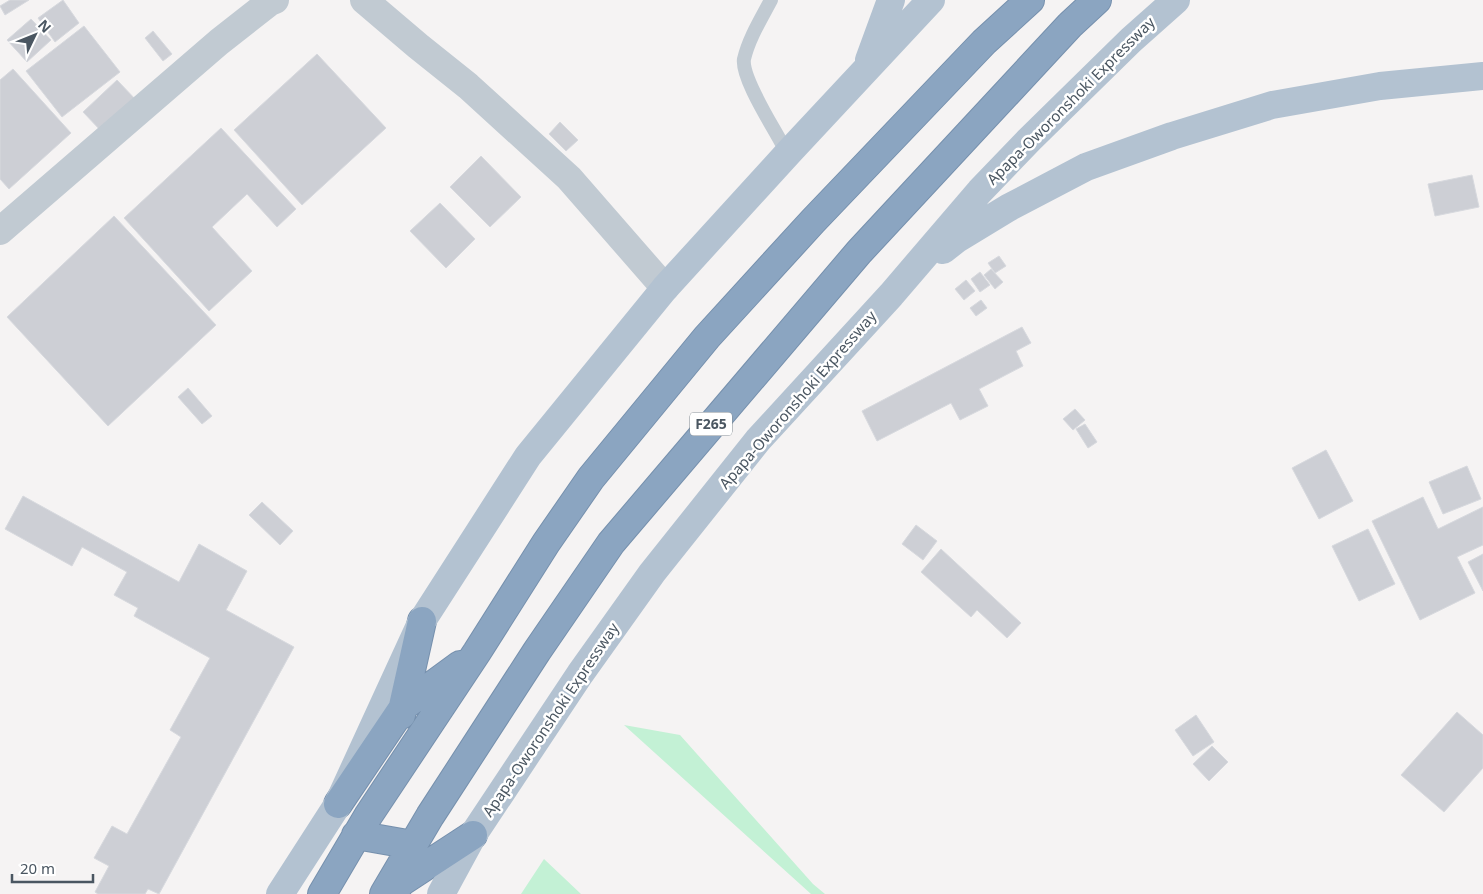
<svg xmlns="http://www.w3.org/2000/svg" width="1483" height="894" viewBox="0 0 1483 894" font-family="'Noto Sans',sans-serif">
	<rect width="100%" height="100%" fill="#f5f3f3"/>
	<path fill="#c3f1d5" d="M624,725l56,10 133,149 12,10h-14z
		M544,859l37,35h-60z"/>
	<path fill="#cdcfd5" stroke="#d7d9de" d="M10,0h19l-24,15 -5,-9z
		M63,0l16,23 -24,19 -17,-24z
		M31,19l20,21 -24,22 -20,-22z
		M84,26l36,46 -58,45 -36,-46z
		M153,31l19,23 -9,7 -18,-23z
		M317,54l69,74 -84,77 -68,-75z
		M13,69l58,64 -62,56 -9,-10v-99z
		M117,80l20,21 -35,31 -19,-20z
		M560,122l18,18 -12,11 -17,-17z
		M221,128l75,81 -19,18 -30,-33 -35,33 40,44 -43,40 -85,-93z
		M481,156l40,41 -31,30 -40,-40z
		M1472,175l7,32 -44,9 -7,-32z
		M440,203l35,36 -29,29 -36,-37z
		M114,216l102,109 -108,101 -101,-109z
		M999,256l7,10 -11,7 -7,-10z
		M991,269l12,13 -8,7 -11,-14z
		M980,272l10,13 -10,7 -9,-13z
		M966,280l9,11 -11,9 -9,-11z
		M981,300l6,8 -11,8 -6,-8z
		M1022,327l9,16 -15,8 7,15 -44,23 9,17 -28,14 -9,-17 -74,38 -15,-30z
		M188,388l24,28 -10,8 -24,-27z
		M1075,409l10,11 -12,10 -10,-11z
		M1085,424l12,18 -9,6 -12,-19z
		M1326,450l27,51 -34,18 -27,-51z
		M1467,466l14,33 -38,15 -14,-32z
		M23,496l156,86 20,-38 48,27 -21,39 68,37 -135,247 -11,-5 -3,5h-47l-3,-2 14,-26 -15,-8 18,-32 15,8 54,-97 -11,-7 40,-72 -76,-42 4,-8 -24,-13 13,-23 -45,-25 -10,19 -67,-37z
		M1423,497l15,32 45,-22v38l-26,12 18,36 -55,27 -48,-99z
		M262,502l31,29 -13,14 -31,-30z
		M916,525l21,16 -14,19 -21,-16z
		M1368,529l27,55 -36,17 -27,-55z
		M941,549l80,74 -14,15 -30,-28 -6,7 -50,-45z
		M1483,554v37l-15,-29z
		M1457,712l26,23v33l-39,44 -43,-37z
		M1196,715l18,27 -21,14 -18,-26z
		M1212,746l16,16 -19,19 -16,-17z"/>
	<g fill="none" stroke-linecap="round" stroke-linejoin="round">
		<g stroke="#7690ad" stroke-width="30">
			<path id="motorway" d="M401,715l21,-94
				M338,804l66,-98 56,-41
				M356,835l57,10
				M393,893l8,-11 72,-47
				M322,894l46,-78 109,-164 69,-109 45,-65 116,-141 106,-116 171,-179 46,-42
				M384,894l46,-78 107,-165 74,-108 248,-291 211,-227 27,-25"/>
		</g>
		<path stroke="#c1cad2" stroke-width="14" d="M771,0c-10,19 -22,38 -27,59 -3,18 28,66 37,83l9,9"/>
		<path stroke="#c1cad2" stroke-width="28" d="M364,0l54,46 50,40 101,92 96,110
			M0,231l219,-189 51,-40 5,-2"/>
		<path stroke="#b3c2d1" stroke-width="28" d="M869,60l22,-60
			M943,250l14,-11 51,-31 78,-41 86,-31 100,-31 108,-19 103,-10
			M280,894l58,-90 84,-183 106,-165 137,-168 125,-137 141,-151
			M441,894l32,-59 107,-161 72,-101 106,-133 133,-145 89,-104 49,-51 102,-100 45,-40"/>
		<use href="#motorway" stroke="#8ba5c1" stroke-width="28"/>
	</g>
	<g text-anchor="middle" stroke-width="5" stroke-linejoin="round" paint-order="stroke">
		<rect fill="#fff" stroke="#808990" stroke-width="1" x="690" y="412.5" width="42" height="23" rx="4"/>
		<g font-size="14" font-weight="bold" fill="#4a5661">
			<text x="711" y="429">F265</text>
		</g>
		<g font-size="15" fill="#4a5661" stroke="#fff">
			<text transform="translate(1071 101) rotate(-45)" y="5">Apapa-Oworonshoki Expressway</text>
			<text transform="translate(798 400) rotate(-49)" y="5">Apapa-Oworonshoki Expressway</text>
			<text transform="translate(551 720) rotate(-56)" y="5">Apapa-Oworonshoki Expressway</text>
		</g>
	</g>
	<g transform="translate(35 35) rotate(47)" stroke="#ffffff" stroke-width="4" paint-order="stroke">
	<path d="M0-4L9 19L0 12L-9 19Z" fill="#4a5661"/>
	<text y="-8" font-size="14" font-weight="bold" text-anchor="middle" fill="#4a5661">N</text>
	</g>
	<path d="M12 874v8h81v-8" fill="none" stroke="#4a5661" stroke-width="2.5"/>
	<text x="20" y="874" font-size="15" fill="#4a5661" stroke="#ffffff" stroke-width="4" paint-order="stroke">20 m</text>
</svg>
